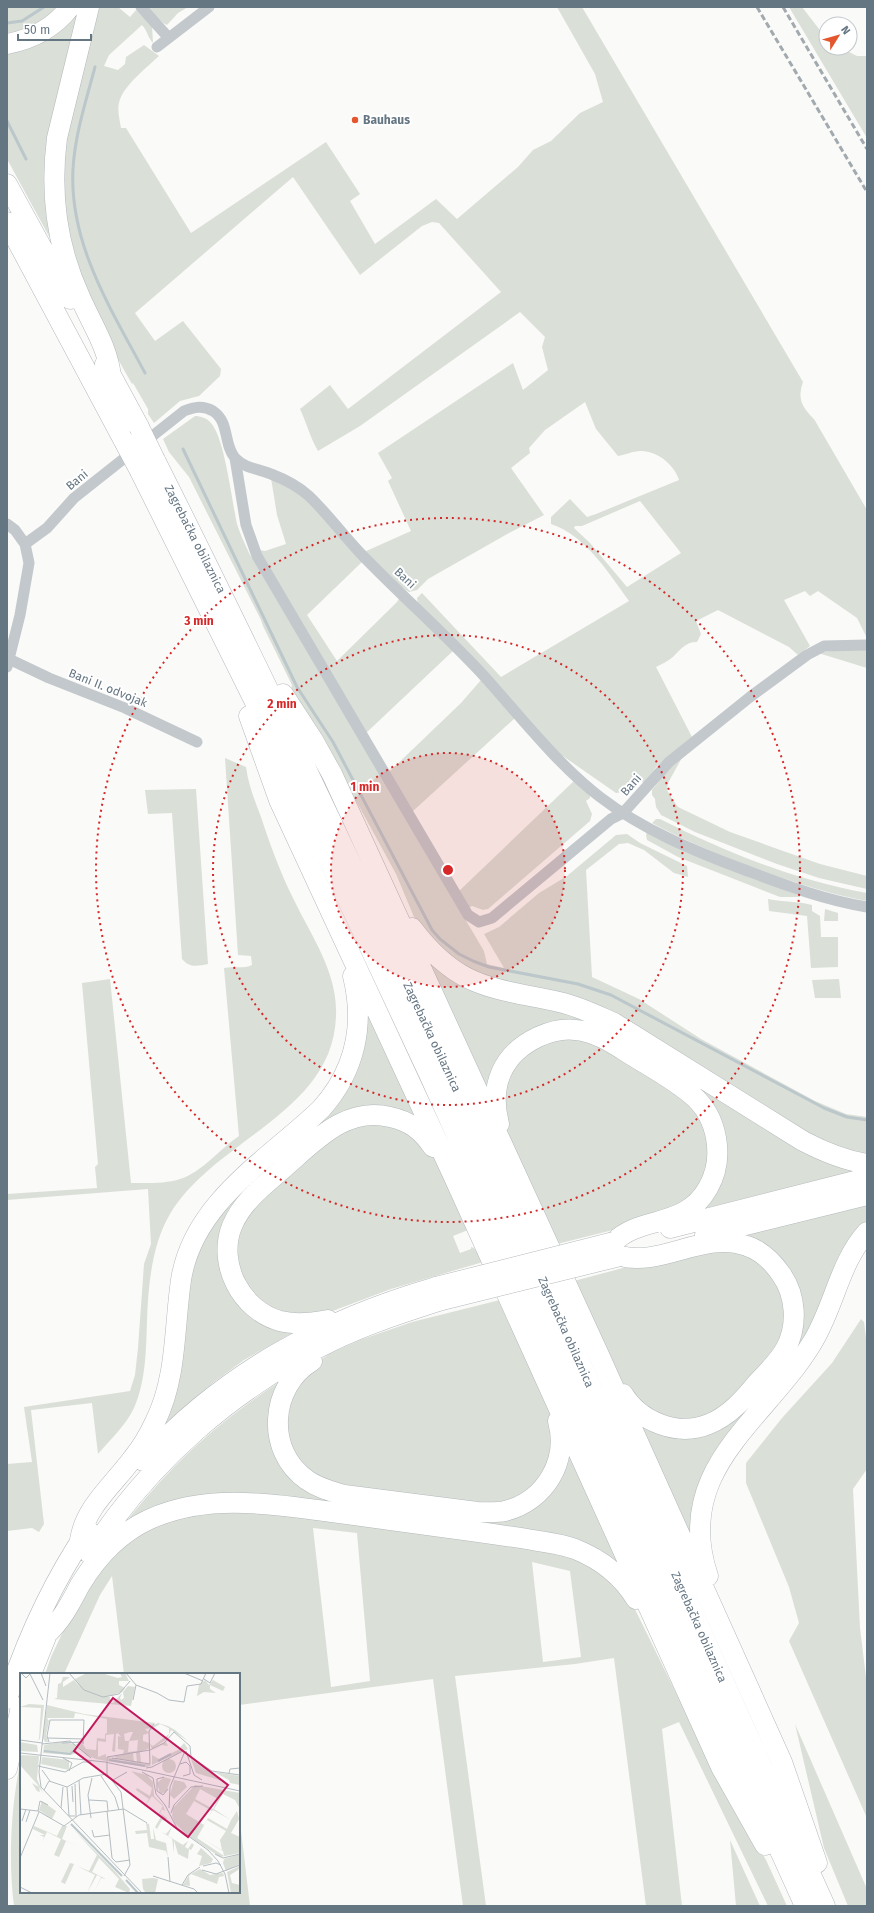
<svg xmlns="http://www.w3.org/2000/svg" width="874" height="1913" viewBox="0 0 874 1913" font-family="'Fira Sans',sans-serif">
	<rect width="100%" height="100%" fill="#fafaf8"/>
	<path fill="#dadfd7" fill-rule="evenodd" d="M7,7h59l-5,7 -54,25z
		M80,7l-26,102 -6,31 3,100 -44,-81v-108z
		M93,7h25l12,10 6,-7 16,16 1,17c-5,-5 -6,-13 -11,-18l-33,30 -5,11 14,4 7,-6 1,-7 18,-12 15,11c-13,12 -37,31 -40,47 -2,8 1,18 2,25h5l65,105 135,-91 34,52 -10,7 25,43 61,-45 21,20 61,-52 15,-17 18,-9 29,-28 23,-11 -8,-28 -38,-67h25l221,375c-6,17 -1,25 11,37l53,91v128l-10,-20 -39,-27 -8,5 -5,-5 -21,9 26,46 -12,9 -9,-8 -71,-37 -22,11 5,13 -4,8c-12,0 -17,8 -24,15 -5,4 -11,7 -17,10l36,70 -35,29 -13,17 -4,-3 -13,11 -11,2 -56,-39 -142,-149 -1,-7 5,-5 79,84 128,-76c-21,-29 -43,-65 -78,-77v-7l19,-18 17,18 9,-3 83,-34c-4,-15 -23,-30 -39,-29 -7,0 -15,4 -22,5l-22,-27 -11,-27 -40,28 -16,18 1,5 -19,15 33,47 -35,18 -81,46 -11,11 -8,2 -11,-7 -34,-33 47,-21 -23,-50 4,-3 -14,-25 135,-90 10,27 25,-20 -6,-23 3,-10 -25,-25 -160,114 -42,25c-8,-14 -11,-27 -18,-42l30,-24 18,24 153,-117 -62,-69 -7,-1 -10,4 -62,49 -67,-98 -158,136 20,28 28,-20 38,48 -1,7 -21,20 -19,5 -26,22 -6,-9v-5l-15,-26 -1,1 -17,-30 -45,-98 -12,-87zM640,501l41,52 -54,34 -37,-44 -16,-15 1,-2h7z
		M147,7h41l-10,6 -11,12 -4,-2z
		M789,7h13l24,31v10h15l16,8h10v82z
		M195,416c5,0 12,2 16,7 14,16 21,79 26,101 3,10 8,20 12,29l235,398 3,13 17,4 -20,-34 15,-7 40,-34 28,-17 49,-41 11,-1 13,9 47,23 1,11 -14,-4 -30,-23 -16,-7 -9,1 -33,26 6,107 47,22 62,40 114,62 31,13 21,3v38h-6l-58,-22 -134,-86 -209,-80 -32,-29 -14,-21 -18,-43 -60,-110 -45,-75 1,-4 -29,-59 -2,-6 -72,-143 -20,-25 -6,-13z
		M271,478c39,16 64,53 92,83l-56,54 30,46 60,-59 3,-5 54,53 -88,83 -107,-183 6,1 21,-7 -9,-29z
		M867,649v19l-52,-16z
		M481,680l34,38 -103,94 -23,-40 72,-69z
		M684,754l-16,29 -1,7 4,7 7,10 52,25 90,32 47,12v13l-48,-11 -42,-14 -82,-32 -34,-17 -5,-8 -1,-8 -3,-4v-5l21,-26z
		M225,758l21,9c2,17 9,34 15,50 9,27 19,55 32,81 18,38 45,74 43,118 -3,97 -121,123 -166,198 -18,30 -22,72 -23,107 -1,29 -1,60 -13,87 -8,17 -24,32 -36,46l-6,-51 -61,7 13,114 -5,8 -7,-4 -25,3v-67l25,-2 -8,-55 106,-16 5,-16 3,-27 6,-84 7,-20 -3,-55 -141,11v-6l90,-6 -2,-21 3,-3 -16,-181 28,-4 21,204c15,0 34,1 49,-4 21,-6 41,-31 59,-43l-15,-168c9,-2 20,1 28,-3l-1,-9 -13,-1z
		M575,780l15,14v4l-4,3 6,13 -2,7 -102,88 -5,1 -11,-4 -3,2 -10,-17z
		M196,789l12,175c-12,2 -18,4 -26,-5l-10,-146 -24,1 -3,-24z
		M656,819h4c65,33 135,61 207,74v8c-44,-8 -84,-22 -126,-38 -30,-12 -60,-24 -89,-40z
		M647,832l36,19 117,45v1h-20l-102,-40 -31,-17 -1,-5z
		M768,899c15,3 29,2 44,6v6l8,5 1,21h17v30l-27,1 -4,-52 -38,-5z
		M825,909l13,4v8h-14z
		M421,950l145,59 296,160 -164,41 19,-91 -105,-82 -69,-9 -54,71z
		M839,979l2,19h-26l-3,-18z
		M363,994l58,127 -42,-12 -134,87 -16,86 70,47 -55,31 -30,22 -56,49 31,-158 29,-62 101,-92z
		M585,1037l43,23 72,52 13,48 -18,37 -54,26 -84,21 -52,-116 1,-52 33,-35z
		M360,1121l43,5 31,30 34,74 -15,6 7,17 11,-4v-2l3,1 9,14 -92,27 -69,26 -38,2 -39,-27 -12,-42 16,-41 75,-67z
		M867,1204v21l-49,94 -103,137 -16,107 -65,-146 25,14 72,-14 68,-106 -58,-75z
		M716,1246l43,12 28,38 -7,49 -64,70 -47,7 -41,-27 -54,-114 60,-16z
		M500,1300l48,106 8,26 -8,40 -39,33 -109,-7 -87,-20 -26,-32 1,-52 31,-33 10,-7 31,-14 52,-18z
		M861,1319l3,3 3,24v123l-14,20 7,139 7,58v132l-78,-177 10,-18 -10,-36 -43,-104v-20l36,-45 50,-55z
		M284,1379l-9,19 28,85 212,30 52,-71 62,137 -27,-22 -355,-60 -127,33c48,-63 97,-108 164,-151z
		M233,1508l343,46 52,41 48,98 51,99 39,68 21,46h-19l-89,-184 -17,7 20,177h-36l-32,-248 -39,6 -120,12 31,230h-23l-30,-227 -194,26v-31h-115l-12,-98 -12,19 -36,79h-19l6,-17 28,-59 23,-37 63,-43zM313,1528l44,5 13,148 -39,6zM532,1562l38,9 11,86 -38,5z
		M795,1724l72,165v17h-19l-24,-58z
		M21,1759v133h13v2l15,-2h190v-78l11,92h-236c-6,-46 -3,-101 7,-147z
		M730,1840l30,66h-24z"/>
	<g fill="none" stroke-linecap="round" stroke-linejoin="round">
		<path stroke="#bbc7cb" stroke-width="3" d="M7,23l15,-2 22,-14
			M95,67c-9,34 -20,67 -22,102 -4,75 38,140 72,204
			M7,121l19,38
			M183,449l114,238 36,55 88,167 11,21 8,9 19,15 14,7 16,6 89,17 33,11 213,113 23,9 20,3"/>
		<g stroke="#b4b9bd" stroke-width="21">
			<path id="highway" d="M89,7l-32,131c-7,54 0,109 23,159 12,28 27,48 31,79
				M7,44c26,-5 47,-16 63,-37
				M7,184l63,115
				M7,222l117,219
				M105,364l34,63
				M155,460c239,475 451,962 670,1446
				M140,471l116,233 173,370 376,832
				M283,694l30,46 19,34 267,581 183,407 35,101
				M249,716l30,84 174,375 268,592 44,78
				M412,928c46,61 78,59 147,74 19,4 37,13 55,21l189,118c21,11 40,19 64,23
				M499,1124c-10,-38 3,-70 39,-87 13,-6 24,-9 38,-7 22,2 42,17 60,28 19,11 39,23 56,37 26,22 33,63 16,93 -23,41 -67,27 -94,54
				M670,1228l197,-50
				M705,1235l162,-40
				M620,1256c42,11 84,-26 127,-10 15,5 25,15 34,28 15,21 17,51 5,74 -7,13 -19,25 -29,35 -13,16 -28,33 -48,41 -31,13 -69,-2 -86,-30
				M328,1320c-16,3 -33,5 -48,1 -39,-11 -63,-57 -48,-95 11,-26 34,-42 54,-60 30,-26 61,-60 104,-49 20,4 32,14 43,30
				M312,1361c-42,25 -47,90 -5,119 11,8 24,11 37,15l133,17c9,0 19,1 28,-1 40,-10 64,-50 53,-90
				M143,1461c81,-88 179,-141 293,-174
				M80,1540c5,-33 34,-56 53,-82 9,-11 16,-23 22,-36 22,-44 19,-94 26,-142 12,-78 88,-121 140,-171 34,-38 44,-84 32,-133
				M90,1554c58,-91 144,-167 242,-213 35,-17 73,-29 110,-41
				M708,1576c-36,-107 57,-155 104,-233 22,-35 27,-80 55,-111
				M46,1635c16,-15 24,-31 34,-50 17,-28 39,-52 70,-66 57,-26 122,-15 182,-7 37,5 73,10 110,15 30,4 60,8 90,13 14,2 29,4 43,9 25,10 47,27 61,50
				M31,1674l21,-52
				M7,1699c20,-61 45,-116 81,-169
				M7,1769l14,-62"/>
		</g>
		<path stroke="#c3c8cc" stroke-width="11" d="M141,7l27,30
			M157,47l52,-40
			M235,458l11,67 11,31 211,359 11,7 13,-4 119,-99 12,-6
			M7,524l8,6 10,14 4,19 -9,52 -13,52
			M25,544l22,-16 27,-30 110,-87c10,-4 19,-6 29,0 17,11 10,33 22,47 9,10 24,11 36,16 13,5 27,12 38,22 20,19 36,42 56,62 39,40 81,77 119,118 35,39 74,89 116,121 43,33 94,54 145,73 40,15 79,30 122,37
			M9,659l40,19 76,30 72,34
			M623,813l46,-51 81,-65 57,-42 17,-9 43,-1"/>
		<use href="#highway" stroke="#fff" stroke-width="20"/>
		<path stroke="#a2aab0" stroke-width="3" stroke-dasharray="6 3" stroke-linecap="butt" d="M757,7l110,185
			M783,7l84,142"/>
		<g stroke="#b4b9bd" stroke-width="21" stroke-linecap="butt">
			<path id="highway-bridge" d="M139,427l16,33
				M124,441l16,30
				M436,1287l178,-45
				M442,1300l178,-44"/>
		</g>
		<use href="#highway-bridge" stroke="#fff" stroke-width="20"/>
	</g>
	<circle cx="448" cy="870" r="117" fill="#d62828" fill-opacity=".12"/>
	<g fill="none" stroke="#d62828" stroke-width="2" stroke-dasharray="2 4">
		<circle cx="448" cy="870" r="117"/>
		<circle cx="448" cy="870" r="235"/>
		<circle cx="448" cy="870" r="352"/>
	</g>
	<circle fill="#e4572e" stroke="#fff" stroke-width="1.5" cx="355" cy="120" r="4"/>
	<g text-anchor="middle" stroke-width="4" stroke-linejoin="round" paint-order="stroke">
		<g font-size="12" font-weight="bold" fill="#657683" stroke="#fff" text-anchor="start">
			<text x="363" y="124">Bauhaus</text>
		</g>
		<g font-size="12" fill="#657683" stroke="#fff">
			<text transform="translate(77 480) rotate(-40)" y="4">Bani</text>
			<text transform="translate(195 539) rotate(63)" y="4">Zagrebačka obilaznica</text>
			<text transform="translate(405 578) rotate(43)" y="4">Bani</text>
			<text transform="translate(108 688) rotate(22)" y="4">Bani II. odvojak</text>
			<text transform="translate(631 785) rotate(-49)" y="4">Bani</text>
			<text transform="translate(432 1037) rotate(65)" y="4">Zagrebačka obilaznica</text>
			<text transform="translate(566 1332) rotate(66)" y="4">Zagrebačka obilaznica</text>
			<text transform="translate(699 1627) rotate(66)" y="4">Zagrebačka obilaznica</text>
		</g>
	</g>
	<g transform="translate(20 1673)">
		<rect width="220" height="220" fill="#fafaf8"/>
		<path d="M67,0h14l17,5 4,-1 -2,-4h5l4,8h-10v4l6,3 -3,4 -16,5h4v6h3l9,-10 -2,5 1,2 3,-2 -1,-6 5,-6 7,1 -4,19 -77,-7 3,-1 1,-14 3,-1 2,-6h7l-7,5v5l11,-7 6,7 -5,-8zM185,7l4,5 4,-5 12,7 -2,4 -13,-6v4l6,4 -12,-1 -7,4 2,-11zM9,31l15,1 -4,34 -3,2 2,-2 2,-31 -21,-1zM27,32l37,9 71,9 -1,2 4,-2 10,3 7,4 13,11 -17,-11 -4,9 -15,10 -2,-5 3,2 16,-12v-6l-9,-4 -11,7 3,-3 -7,1 4,4 -6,2v6l6,2 1,5 -10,4 1,11 -4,-1 -1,-10 -3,1 1,9 -16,-2 -4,-4 9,-2 1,-4 -6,-1v-13l3,1 -3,-4 -2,1 -1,18 -3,-1 2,-17 -8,1v7l-8,-1v16l8,-3v7l-10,-2 -10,-4 -10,-11 6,-1 4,6 10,1 1,-12 8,1v-5l2,-1v-14l-32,-6 -1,5h-27l2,3 -3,14 2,7h-3l-2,-4zM110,59h3l-4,9 9,-1 -1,11 -9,1 1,-11h-4l-1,-7zM0,69l17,3 1,7 -18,-1zM41,69l14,2 2,4 -1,5 -5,2 -28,-2 1,-8zM146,69l2,4 -6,-1 -10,6v4l7,4 19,-9 6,-7 4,6 -41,18 -40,-6 1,-4 44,8v-14zM0,82l19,1 -2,23 6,14 -4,-6 1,5 -3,-1 -5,-8 7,4 -2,-3 -17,-19zM22,84l27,3v10l-28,-6zM142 93a7 7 0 1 1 14 0a7 7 0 1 1-14 0ZM171,86l19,14 16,9 -30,-9zM111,98l16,4 6,7 1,14 9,9 2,6 -3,-2 -2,4 7,5 -2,3 -3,-1 -5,9 -2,-2 7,-12 -3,-2 4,-7 -11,-10 -9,13 6,-10 -13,-9 1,-2 13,8 2,-8zM194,99l26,4v9l-10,-2 -1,-3zM144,104l7,2 -5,13 -6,2 -3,-11zM154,107l10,2 3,5 -13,12 -4,-4zM175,112l45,8 -1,14 -4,-7 -12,-6 -9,15 17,11 6,-9 2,8 -8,14 9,4v16l-20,4 -33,-22 -12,-12 -3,-7 1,-8zM180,116l18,10 -5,10 -18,-10zM174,128l18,10 -8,14 -18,-11zM193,137l18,10 -4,9 -19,-11zM187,147l19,11 -6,9 2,10 -24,-14zM178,163l25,15 1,5 -27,-18zM22,128l14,10 -4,8 -13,-9zM126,150l3,1 2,15h3l-1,-12 3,13 10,3 2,14 -2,-6 -17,-4 -2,-14 -11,1 -1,-3 12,-1zM14,153l23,10 5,-10h5l-5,13 22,10 -18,-8 -7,16 -5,-2 7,-16 -14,-7 -5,10 2,-5 -4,-2h5l-12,-6zM152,154l-4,9 15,9 5,-4 -3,6 3,2 4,-6 2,2 -3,5 -2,-1 -1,10 -10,-5 -4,-14v13l-2,-15 -11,-6 5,2zM53,156l40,40 17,20 -1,4 -14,-6 4,-8 -20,-21 -7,14 14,7 -5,-1 -7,15 7,-16 -4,-2 -10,18 8,-18 -18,-9 12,5 8,-16zM181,175l12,11 -2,4 -12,3 3,-10 -5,-2zM220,181v10l-14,7 -3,-8 1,-4zM50,190l4,1 -9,20 -4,-2zM220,193l-2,4 -8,5 2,8 8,2v8h-9l-4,-21zM180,196l10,6 13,-2 1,3 -5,1 -2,7 -26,-10 -2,2 1,10 -7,-1 6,-10zM133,205l5,1 -3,14h-9l-3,-4 -1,-10z" fill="#dadfd7" fill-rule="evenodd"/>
		<path fill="none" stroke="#bbc7cb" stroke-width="2" d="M24,78l26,3 6,-5M89,87l36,6M138,88l13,-7M51,151l51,52M106,207l12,13"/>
		<path fill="none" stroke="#b5bdc2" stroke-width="1" d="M1,0l5,5 5,-5M21,0l5,13M26,0h23M30,0l-11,99 2,15 101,106M49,0l15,17 19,7 16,-3 11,-13M106,0l10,12 21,8 12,7 15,2 3,-16 14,-2 5,-11M164,0l19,8M10,1l13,26M184,6l6,4 5,-10M113,27l3,-15M28,65l35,1M0,67l22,3M29,69l-2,-6 3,-16h34l-1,24M42,70l21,-1M22,71l28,-3 21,17M166,78l8,24 8,5M0,80l85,9 135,29M43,85l9,5 -3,8M92,85l38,6 -1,-33 5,-7M160,91l6,-2 4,4v8l-7,2M18,93l27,6 18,-10h8M126,95l6,-1 31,-16M22,97l8,11M122,99l11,6 3,16 9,11 12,23 31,22 10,11 7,13 4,19M209,100l1,-4 10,-1M81,103l14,21 4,13M144,104l-7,2v12l6,4 5,-6M59,107l2,35M93,107l14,-8M55,111l1,31M52,113l1,16M47,114l2,29h8M24,117l5,-9 18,6 16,-9 24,-4M69,127l18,1 1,10M41,135l2,-21M149,135l1,-21 15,-36M0,136l18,2 26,15 15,-11 45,-6 23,14M18,138l2,-10 8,4M87,138l5,47 4,4 14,-2M151,140l3,-8 17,-18 12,-1M71,145l-3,-23 4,-17M2,148l4,-12M6,149l4,-12M72,157l2,7 16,-2M195,181l8,4 17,-4M148,184l2,25M0,185l19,-46M183,193l13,-3 5,2M182,197l14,4 24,-9M104,203l6,-11 -9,-73 -14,-18v-17l43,-7 14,-7 10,-11 16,14 1,11 21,14 28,4M133,203l41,13 4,4M162,212l6,-10 12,-8M0,214l12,6"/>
		<path fill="#c2185b" fill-opacity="0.15" stroke="#c2185b" stroke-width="2" d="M93,25l115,87 -40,52 -114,-86z"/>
		<rect width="220" height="220" fill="none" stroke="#657683" stroke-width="2"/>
	</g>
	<circle cx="448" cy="870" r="6" fill="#d62828" stroke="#fff" stroke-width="2"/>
	<g font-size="12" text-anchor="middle" font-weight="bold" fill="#d62828" stroke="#fff" stroke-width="4" stroke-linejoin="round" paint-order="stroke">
		<text x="199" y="625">3 min</text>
		<text x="282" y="708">2 min</text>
		<text x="365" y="791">1 min</text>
	</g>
	<rect width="874" height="1913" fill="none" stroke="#657683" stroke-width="16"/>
	<g transform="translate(838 36) rotate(53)"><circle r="19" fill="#ffffff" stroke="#c1c8cd"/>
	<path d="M0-3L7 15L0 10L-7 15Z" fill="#e4572e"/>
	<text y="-6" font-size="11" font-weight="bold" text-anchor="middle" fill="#657683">N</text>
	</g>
	<path d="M18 34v6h73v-6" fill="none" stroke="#657683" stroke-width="2"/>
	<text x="24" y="34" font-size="12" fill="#657683" stroke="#ffffff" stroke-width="3" paint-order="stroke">50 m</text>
</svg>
